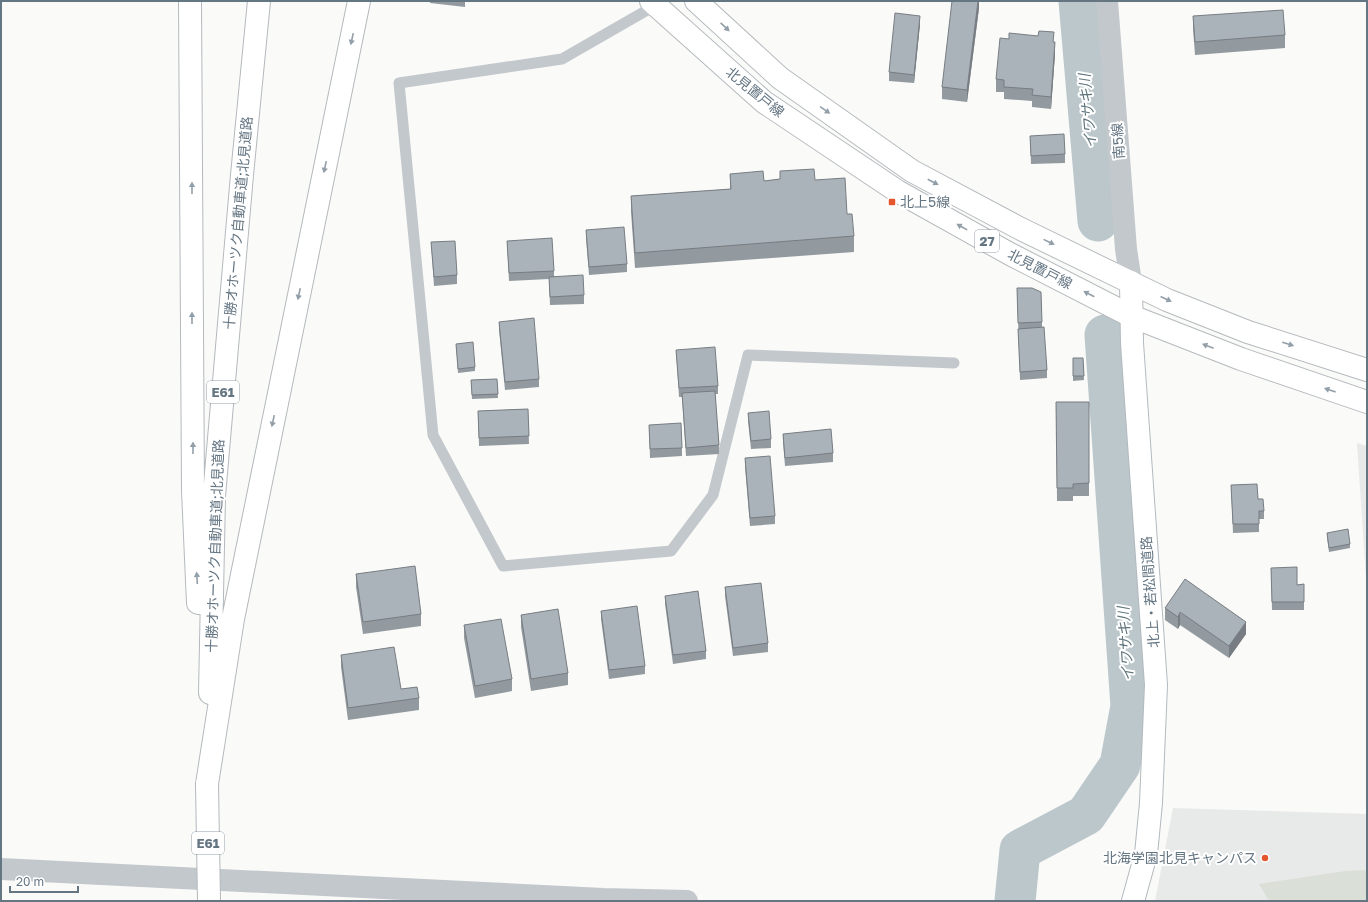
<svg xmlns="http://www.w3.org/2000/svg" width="1368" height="902" viewBox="0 0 1368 902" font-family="'Golos Text','Noto Sans JP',sans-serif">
	<rect width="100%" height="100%" fill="#fafaf8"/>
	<path fill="#e8e9e9" d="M1357,443l10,3v147z
		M1173,808l194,6v87h-212z"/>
	<path fill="#dadfd7" d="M1367,870v31h-98l-10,-17 87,-13z"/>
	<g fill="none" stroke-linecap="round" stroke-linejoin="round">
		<path stroke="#bbc7cb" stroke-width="41" d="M1079,1l19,220
			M1015,901l5,-51 66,-35 34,-50 11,-59 -26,-371"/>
		<g stroke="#b3babf" stroke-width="24">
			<path id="secondary" d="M1131,282l1,61 24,342 -5,118 -5,51 -13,47"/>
		</g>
		<g stroke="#b5babe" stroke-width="24">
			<path id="primary" d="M651,1l113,101 133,89 113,63 121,62 110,43 126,43
				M696,1l84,77 132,93 109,58 146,71 81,32 119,38"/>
		</g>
		<g stroke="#b4b9bd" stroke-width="24">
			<path id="highway" d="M190,1l3,490 5,112
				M210,693l4,-197 28,-321 17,-174
				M207,784l26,-165 126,-618"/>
		</g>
		<path stroke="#c3c8cc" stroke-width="11" d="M656,5l-94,54 -163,24 34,352 70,131 168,-15 42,-56 35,-140 206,8"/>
		<path stroke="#c3c8cc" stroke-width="22" d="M1107,1l19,248 5,33
			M1,869l602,30 84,2"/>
		<use href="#secondary" stroke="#fff" stroke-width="22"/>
		<use href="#primary" stroke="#fff" stroke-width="22"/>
		<use href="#highway" stroke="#fff" stroke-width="22"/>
		<g stroke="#b4b9bd" stroke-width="24" stroke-linecap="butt">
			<path id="highway-bridge" d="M207,784l2,117"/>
		</g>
		<use href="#highway-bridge" stroke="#fff" stroke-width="22"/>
	</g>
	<path fill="#929a9f" d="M430,1h35v6l-35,-4z
		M979,1v7l-12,94 -25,-3v-12z
		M1193,16l92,19v13l-90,7 -2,-26z
		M920,24l-6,59 -25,-2v-9z
		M1054,42l1,12 -4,55 -19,-2v-6l-28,-2v-7h-8v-13z
		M1030,136l35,18v9l-34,1z
		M780,171l35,9 32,34 7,22v16l-219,16 -4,-56v-16l99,-7v-15l34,7 16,-2z
		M586,230l41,34v8l-38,3 -3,-37z
		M507,241l47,30v5l30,19v9l-34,1 -1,-26 -40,2z
		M431,242l26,33v9l-23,2z
		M1017,288l25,34v5l5,43v8l-27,2z
		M499,322l40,57v8l-34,3 -6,-60z
		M456,344l19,23v4l-17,2z
		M676,350l42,36v8h-3l4,51v9l-33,2 -4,-59h-3z
		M1073,358h10l1,22 -11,1z
		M497,379l1,19 -26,1 -1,-19z
		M1056,402h33v94h-16v5h-16z
		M528,409l1,35 -50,2 -1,-35z
		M748,413l23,26v9l-20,1 -3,-28z
		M649,425l33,23v8l-32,2z
		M783,434l50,19v9l-48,4 -2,-24z
		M745,458l30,58v8l-25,2 -5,-59z
		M1231,485l27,14 6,12v8h-5v13l-26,1z
		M1327,533l23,11v4l-21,4 -2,-15z
		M1271,568l26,17 7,-1v26h-32z
		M356,574l65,40v12l-58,8 -7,-47z
		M725,587l43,56v9l-35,4 -8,-60z
		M665,596l41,55v8l-33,5 -8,-60z
		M1165,608l81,26 -17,24 -49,-33 -2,4 -13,-9z
		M601,611l44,55v8l-36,5 -8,-60z
		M521,615l47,58v12l-37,6 -10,-64z
		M464,625l48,54v12l-37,7 -11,-60z
		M341,655l60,34 18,9v12l-71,10 -7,-53z"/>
	<path fill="#777d82" d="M978,1h1v7l-12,94v-12z
		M920,16v8l-6,59v-8z
		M1055,42v12l-4,55v-12z
		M1180,612v13l-2,4v-12z
		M1246,622v12l-17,24v-12z"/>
	<path fill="#aab3b9" stroke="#777d82" d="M952,1h26l-11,89 -25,-3z
		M1283,10l2,25 -90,7 -2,-26z
		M895,13l25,3 -6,59 -25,-3z
		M1039,31l15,1 -1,10h2l-4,55 -19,-2 1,-6 -29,-2v-7l-8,-1 4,-41 9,1v-6l29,3z
		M1064,134l1,20 -34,2 -1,-20z
		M814,169l1,11 30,-2 2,36h5l2,22 -219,17 -4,-57 100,-7 -1,-15 33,-3 1,10 16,-2v-8z
		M624,227l3,37 -38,3 -3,-37z
		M552,238l2,33 -45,2 -2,-32z
		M455,241l2,34 -23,2 -3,-35z
		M583,275l1,20 -34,2 -1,-20z
		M1017,288h15l9,4 1,30 -24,1z
		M534,318l5,61 -34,3 -6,-60z
		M1044,327l3,43 -27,2 -2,-43z
		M473,342l2,25 -17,2 -2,-25z
		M715,347l3,39 -39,2 -3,-38z
		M1073,358h10l1,18h-11z
		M497,379l1,15 -26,1 -1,-15z
		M715,391l4,54 -33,3 -4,-55z
		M1056,402h33v81l-16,1v4h-16z
		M528,409l1,27 -50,2 -1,-27z
		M769,411l2,28 -20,2 -3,-28z
		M681,423l1,25 -32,1 -1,-24z
		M831,429l2,24 -48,5 -2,-24z
		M770,456l5,60 -25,2 -5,-60z
		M1257,484l1,15h5l1,12h-5v13h-26l-2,-39z
		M1348,529l2,15 -21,4 -2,-15z
		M415,566l6,48 -58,8 -7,-48z
		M1297,567v18l7,-1v18h-32l-1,-34z
		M1185,579l61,43 -17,24 -49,-34 -2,5 -13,-9z
		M761,583l7,60 -35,5 -8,-61z
		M698,591l8,60 -33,4 -8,-59z
		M637,606l8,60 -36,4 -8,-59z
		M558,609l10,64 -37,6 -10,-64z
		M501,619l11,60 -37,7 -11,-61z
		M394,647l7,42 16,-2 2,11 -71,10 -7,-53z"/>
	<defs><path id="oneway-solid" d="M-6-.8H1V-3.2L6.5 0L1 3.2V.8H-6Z"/></defs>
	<g fill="#939fa8">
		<use href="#oneway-solid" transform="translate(725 27) rotate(43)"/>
		<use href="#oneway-solid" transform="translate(352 39) rotate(102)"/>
		<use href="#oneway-solid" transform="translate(825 110) rotate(35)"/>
		<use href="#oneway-solid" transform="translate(325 167) rotate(102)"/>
		<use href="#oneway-solid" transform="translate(933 182) rotate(28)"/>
		<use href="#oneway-solid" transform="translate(192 188) rotate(-90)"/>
		<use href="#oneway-solid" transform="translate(962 227) rotate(-151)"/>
		<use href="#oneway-solid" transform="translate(1049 242) rotate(26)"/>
		<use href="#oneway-solid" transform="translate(299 294) rotate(102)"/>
		<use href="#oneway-solid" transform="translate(1089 294) rotate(-153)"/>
		<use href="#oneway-solid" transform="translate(1166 299) rotate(25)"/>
		<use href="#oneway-solid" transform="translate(192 318) rotate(-90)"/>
		<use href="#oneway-solid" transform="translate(1288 344) rotate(18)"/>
		<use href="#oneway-solid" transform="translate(1208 346) rotate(-159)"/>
		<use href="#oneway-solid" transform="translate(1330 390) rotate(-161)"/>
		<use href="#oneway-solid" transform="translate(273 421) rotate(102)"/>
		<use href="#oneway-solid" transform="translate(193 448) rotate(-90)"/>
		<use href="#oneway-solid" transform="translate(197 578) rotate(-93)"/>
	</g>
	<g fill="#e4572e" stroke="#fff" stroke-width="1.5">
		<rect x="888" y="198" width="8" height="8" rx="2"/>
		<circle cx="1265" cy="858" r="4"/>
	</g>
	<g text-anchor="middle" stroke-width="4" stroke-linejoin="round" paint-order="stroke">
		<g fill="#fff" stroke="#939fa8" stroke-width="1">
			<rect x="975" y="230" width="24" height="22" rx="3"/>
			<rect x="207" y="381" width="32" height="22" rx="3"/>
			<rect x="192" y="832" width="32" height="22" rx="3"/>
		</g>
		<g font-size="13" font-weight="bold" fill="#657683">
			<text x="987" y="246">27</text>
			<text x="223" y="397">E61</text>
			<text x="208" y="848">E61</text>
		</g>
		<g font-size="14" fill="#657683" stroke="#fff">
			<text transform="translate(755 92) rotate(39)" y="5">北見置戸線</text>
			<text transform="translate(1118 141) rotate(-94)" y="5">南5線</text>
			<text transform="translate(238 223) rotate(-85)" y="5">十勝オホーツク自動車道;北見道路</text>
			<text transform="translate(1040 269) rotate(27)" y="5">北見置戸線</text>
			<text transform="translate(215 546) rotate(-88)" y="5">十勝オホーツク自動車道;北見道路</text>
			<text transform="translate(1150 592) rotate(-94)" y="5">北上・若松間道路</text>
		</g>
		<g font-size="14" fill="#657683" stroke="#fff" text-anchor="start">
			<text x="900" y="207">北上5線</text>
			<text x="1257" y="863" text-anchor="end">北海学園北見キャンパス</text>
		</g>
		<g font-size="15" font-style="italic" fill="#60757c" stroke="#fff">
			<text transform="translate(1088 111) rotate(-95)" y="5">イワサキ川</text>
			<text transform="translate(1126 644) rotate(-94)" y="5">イワサキ川</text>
		</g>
	</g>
	<rect width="1368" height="902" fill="none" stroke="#657683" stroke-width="4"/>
	<path d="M10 886v6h68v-6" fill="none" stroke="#657683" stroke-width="2"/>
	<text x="16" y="886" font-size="12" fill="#657683" stroke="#ffffff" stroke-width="3" paint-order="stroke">20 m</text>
</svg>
